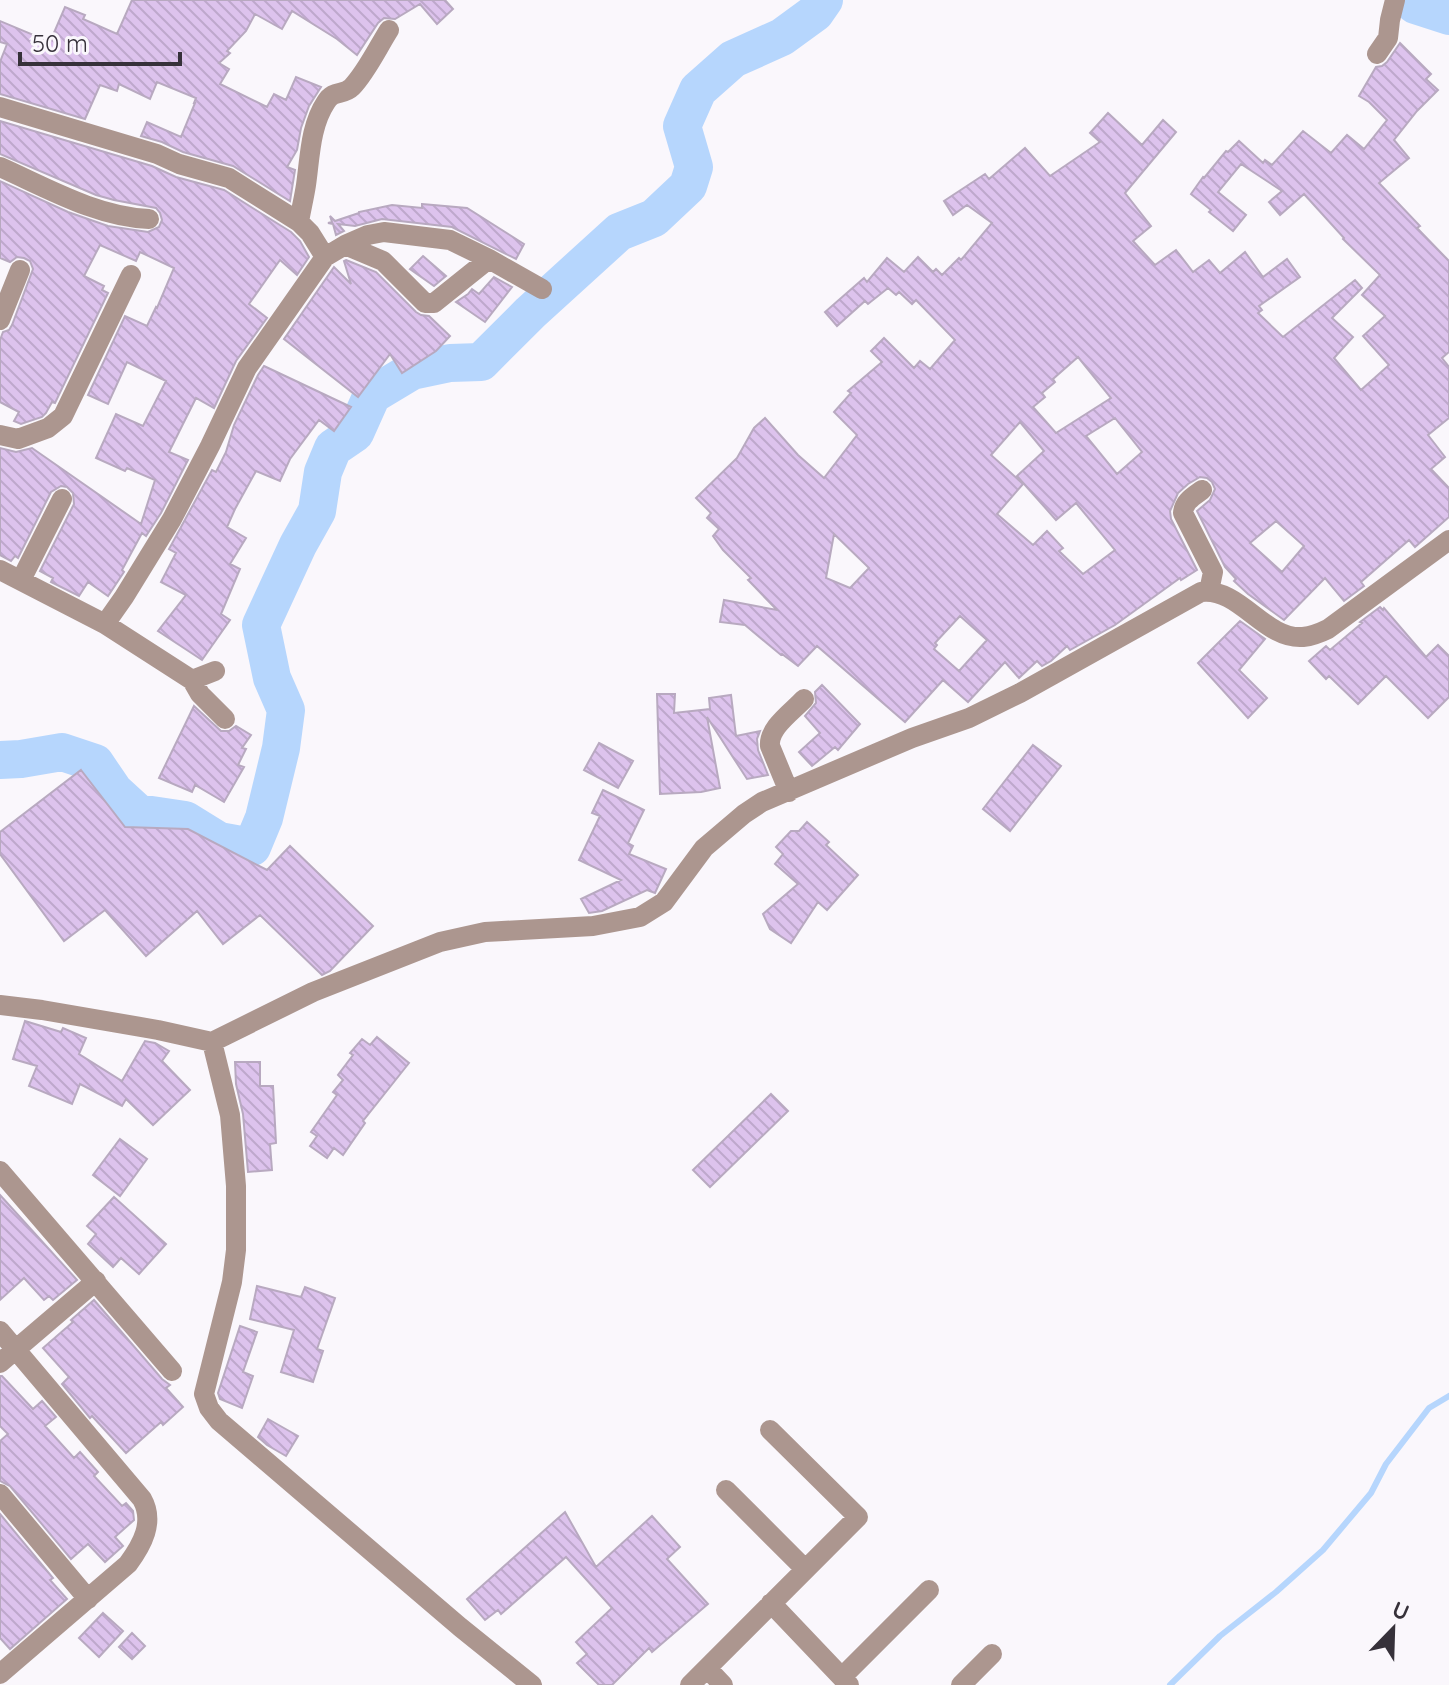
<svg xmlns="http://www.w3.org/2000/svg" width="1449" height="1685" viewBox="0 0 1449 1685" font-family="Quicksand,sans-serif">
	<defs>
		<pattern id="building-back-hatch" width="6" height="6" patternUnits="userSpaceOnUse" patternTransform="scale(2)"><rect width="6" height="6" fill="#ddc3ed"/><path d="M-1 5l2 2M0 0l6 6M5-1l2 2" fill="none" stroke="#bea8cc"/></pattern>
	</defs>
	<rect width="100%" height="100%" fill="#faf7fc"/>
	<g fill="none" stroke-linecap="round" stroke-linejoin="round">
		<path stroke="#b6d6fd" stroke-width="6" d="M1170,1685l50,-49 56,-44 47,-42 48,-57 15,-29 43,-56 20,-12"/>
		<path stroke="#b6d6fd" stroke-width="38" d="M1409,0l6,5 34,11
			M0,760l21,-1 41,-7 33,11 19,28 24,22 47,7 34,21 33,6 12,-29 17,-70 5,-38 -14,-32 -11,-53 37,-80 19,-34 6,-39 10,-24 22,-15 17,-38 40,-24 38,-8 31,-1 49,-49 89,-81 35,-14 34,-32 6,-19 -12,-41 16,-36 35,-31 49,-22 33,-24 9,-13"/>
	</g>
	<path fill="url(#building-back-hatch)" stroke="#b8a9c0" stroke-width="2" fill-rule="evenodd" d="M132,0h313l8,9 -16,15 -17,-20 -25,15 -11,-1 -6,5 -21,32 -20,-16 -45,-28 -10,18 -27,-15 -9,17 -19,20 3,2 -11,10 10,6 -9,15 47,23 7,-13 12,6 10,-23 25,10 -12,19 -8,22 -4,22 -10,17 8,3 -5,31 -57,-35 -50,-14 -21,-10 -21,-6 6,-14 34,15 14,-34h-1l2,-5 -39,-16 -7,17 -31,-15 -2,7 -17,-6 -15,34 -85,-25v-32l7,-18 -7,-2v-21l50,21 15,-35 20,8 -2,4 34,15z
		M1400,43l31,31 -5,5 12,11 -21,21 -23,29 15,18 -30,25 41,43 -3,2 32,33v91l-7,6 7,9v51l-21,17 17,22 -14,12 18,19v29l-34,30 -6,-7 -48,42 3,4 -20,15 -19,-23 -41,42 -36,-26 -14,-13 2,-2 -11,-12 -28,-56 13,-11 5,-11 -3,-7 -5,-4 -7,-1 -12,7 -10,9 -8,18 1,8 26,51 -16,10 -1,-2 -65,47 -45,25 -3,-4 -16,15 -9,5 -5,-5 -18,17 -14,-16 -37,40 -25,-22 -38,42 -88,-76 -19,20 -16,-12 -1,1 -36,-30 -25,-3 4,-22 53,10 -29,-30 3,-2 -28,-28 -10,-14 6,-7 -12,-11 4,-5 -15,-15 41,-40 17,-30 11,-10 33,37 26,23 33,-43 -23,-23 17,-19 -3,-2 34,-29 -11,-11 13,-13 30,30 6,-7 10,8 25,-29 -39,-40 -4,4 -13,-12 -3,3 -8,-7 -20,16 -3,-3 -28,25 -12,-14 39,-34 3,4 20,-24 17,14 14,-15 15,15 3,-3 6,6 17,-17 2,2 31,-37 -25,-18 -14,10 -9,-14 41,-27 4,5 36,-31 25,28 50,-34 -10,-9 18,-20 34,32 21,-25 13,12 -51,61 26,33 -18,15 22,24 21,-15 17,22 16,-12 11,13 25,-21 18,25 24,-18 13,18 -41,29 3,4 -4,3 25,24 72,-57 7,8 -30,30 21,19 -19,21 27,32 28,-25 -26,-29 22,-20 -23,-21 18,-20 -37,-36 1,-1 -40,-44 -24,21 -11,-13 13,-11 -41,-27 -23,28 28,23 -13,16 -24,-19 2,-2 -20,-16 12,-17 1,1 22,-27 2,1 11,-11 24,22 2,-3 7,5 31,-34 28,22 16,-18 17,14 23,-29 -18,-18 -10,-6 17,-29 6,-1 5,-4zM1078,357l33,41 -55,35 -23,-26 12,-10 -3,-4 13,-11 -2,-3zM1115,418l27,34 -25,22 -31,-38zM1020,422l24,29 -27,25 39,44 20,-17 39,47 -32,24 -24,-23 4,-3 -16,-17 -14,14 -36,-31 26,-30 -32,-29zM1276,521l28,25 -22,26 -32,-29zM834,534l35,34 -19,20 -24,-10zM960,616l27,24 -28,31 -25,-22 3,-4 -2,-2z
		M0,121l152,45 24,11 48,13 67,42 9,9 9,16 -12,18 -17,-15 -31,44 18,14 -31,43 -22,47 -18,-10 -27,54 19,8 -27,53 -15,23 -4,-3 -20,37 2,2 -16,24 -20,-14 -9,14 -28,-14 2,-4 -13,-7 34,-67 -1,-11 -6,-6 -6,-1 -10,6 -33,66 -3,-2 -4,5 -11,-6v-107l16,4 16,-4 109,76 14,-44 -28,-12 -2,3 -29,-13 20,-44 27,12 23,-45 -39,-19 -19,42 -20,-9 37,-79 22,10 9,-19 1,1 17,-40 -34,-16 -4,9 -36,-16 -16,31 20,10 -2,4 6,3 -53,110 -3,-1 -6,11 -4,4 -21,7 -7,-3 5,-9 -19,-10v-62l3,-8 6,-2 3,-5 21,-56 -3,-8 -6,-3 -7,-1 -7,5 -10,-4v-77l68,31 40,14 40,6 11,-5 3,-7 -2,-7 -4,-5 -42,-8 -18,-5 -96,-41z
		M422,204l45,4 57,36 -8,15 -64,-32 -70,-8 -27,7 -17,-2 6,7 -8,4 -3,-11 -5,-1 4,-1 -2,-6 5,5 24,-8v-1l33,-7 30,3z
		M423,256l23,20 -12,10 -24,-17z
		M346,260l30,12 40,40 5,3 8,1 21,20 -14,15 -34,22 -12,-19 -32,43 -74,-58 50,-72 17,17 -7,-23z
		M494,277l18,10 -27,35 -29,-20 12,-8 4,-5 7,5z
		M264,366l87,41 -17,24 -15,-11 -29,39 -10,22 -24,-10 -21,38 -8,18 19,11 -16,26 10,5 -19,45 9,6 -28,40 -44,-29 28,-36 -25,-13 15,-29 -7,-4 43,-79 4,2 10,-20 8,-27 24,-50z
		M1380,607l3,3 1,-2 42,49 12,-12 11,11v41l-21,21 -42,-42 -28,28 -29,-28 -3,3 -17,-18 17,-15 4,4 32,-27 -2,-1z
		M1240,621l25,18 -26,31 28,28 -19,20 -50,-55z
		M822,685l38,39 -22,26 -3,-3 -23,19 -13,-14 21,-19 -15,-17 11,-13 -1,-11z
		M657,694h18l-1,19 36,-4 -1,-11 22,-3 5,41 24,-5 -3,8 1,11 10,25 -21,4 -40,-62 13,71 -19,4 -41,2z
		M194,706l27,25h8l7,-5 15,9 -9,13 4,1 -8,16 6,2 -20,35 -29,-17 -3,7 -33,-14z
		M599,743l34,18 -15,27 -34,-18z
		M1033,745l28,21 -51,65 -27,-22z
		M81,770l44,57 63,2 79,41 23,-24 83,80 -43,45 -8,4 -62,-60 -37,29 -26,-33 -51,45 -41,-46 -41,31 -64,-87v-22z
		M603,790l41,20 -16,33 5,3 -4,8 37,15 -11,24 -8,-3 -45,21 -13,2 -8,-14 40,-19 -42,-20 21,-44 -8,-3z
		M807,822l22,20 -3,3 32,30 -31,35 -9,-8 -27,41 -21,-14 -7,-15 35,-30 -23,-20 8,-10 -7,-7 15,-16h8z
		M25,1021l36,11 2,-4 23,10 -7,16 43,27 23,-40 10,2 14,8 -7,10 28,29 -37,35 -27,-26 -4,7 -42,-22 -8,20 -43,-18 8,-20 -24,-7z
		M377,1037l32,26 -46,58 2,2 -22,32 -9,-7 -7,10 -17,-12 7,-10 -6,-4 26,-37 -4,-3 10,-12 -5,-5 15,-20 -3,-2 12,-14 8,6z
		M235,1062h25v24h13l3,57 -6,1 2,26 -24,2 -5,-58 -7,-30z
		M771,1094l17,17 -78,76 -17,-17z
		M120,1139l27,20 -27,37 -27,-21z
		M0,1195l77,85 -24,20 -4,-4 -5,4 -20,-22 -24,22z
		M114,1197l52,47 -27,30 -18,-16 -8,9 -25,-23 8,-10 -9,-8z
		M257,1286l44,11 4,-10 30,11 -18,51 6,2 -10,31 -32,-10 13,-42 -44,-11z
		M94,1300l68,79 8,6 -4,3 17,19 -20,18 -2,-3 -35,31 -34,-37 -2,2 -28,-34 7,-7 -26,-29 30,-26 -2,-2z
		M240,1326l17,6 -14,40 10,4 -11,32 -22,-9 -2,-6z
		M0,1376h2l31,33 9,-8 14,16 -11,9 29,32 6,-6 18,20 -4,4 28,30 4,-3 7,8 1,9 -19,17 8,9 -18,16 -17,-18 -17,15 -61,-73 -10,-5v-40l8,-7 -8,-8z
		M268,1419l30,17 -12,20 -19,-11 -9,-8z
		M565,1512l31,55 56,-51 28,31 -13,12 41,45 -56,48 -3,-4 -37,37h-13l-22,-22 10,-9 -11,-12 36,-34 -46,-51 -65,57 -3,-4 -13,10 -18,-21z
		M0,1514l53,64 -3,2 17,19 -57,50 -10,-11z
		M103,1613l20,18 -24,26 -20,-19z
		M132,1633l13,13 -13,13 -13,-12z"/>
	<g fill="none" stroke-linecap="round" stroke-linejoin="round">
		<path stroke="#ac968f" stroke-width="20" d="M1377,54l11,-16 2,-18 5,-20
			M0,107l157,47 22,10 50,14 70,44 11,11 15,24
			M0,167c47,21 97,50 149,52
			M299,222c2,-12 5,-24 7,-37 4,-27 4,-59 20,-83 8,-13 17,-6 26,-15 15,-16 25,-38 37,-57
			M345,245l23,-10 16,-3 66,8 39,19
			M0,320l20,-50
			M0,435l18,4 30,-11 15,-12 68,-141
			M1202,490c-8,6 -18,11 -19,23l30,59 -4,19
			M0,570l105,54 19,-27 48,-78 38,-73 37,-78 78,-111 20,-12 38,16 42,42h9l55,-44 53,30
			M21,580l41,-81
			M105,624l87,56 8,14 25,25
			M192,680l23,-9
			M789,792l-19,-46c-2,-18 22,-34 34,-47
			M0,1005l42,5 116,20 54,12 101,-50 127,-50 45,-10 108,-6 47,-9 24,-15 40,-54 40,-34 18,-12 150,-64 57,-20 51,-25 181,-101c39,-5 63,48 102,45 9,-1 17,-4 25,-8l121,-89
			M212,1042l18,73 6,71v64l-4,32 -28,112 5,14 10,13 241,206 72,58
			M0,1171l172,200
			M0,1331l142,168c13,23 0,46 -14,65l-128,110
			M0,1363l96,-82
			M726,1490l79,79
			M0,1494l88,105
			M771,1603l78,82
			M707,1668l16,17
			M842,1677l87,-87
			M690,1685l168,-168 -88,-87
			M961,1685l31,-31"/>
	</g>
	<g transform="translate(1393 1629) rotate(23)" stroke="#faf7fc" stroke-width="6" paint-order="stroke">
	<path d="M0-6L14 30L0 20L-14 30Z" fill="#36313a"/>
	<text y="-12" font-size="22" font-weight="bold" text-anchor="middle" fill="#36313a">U</text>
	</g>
	<path d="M20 52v12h160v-12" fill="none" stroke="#36313a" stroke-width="4"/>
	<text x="32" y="52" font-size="24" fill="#36313a" stroke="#faf7fc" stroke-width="6" paint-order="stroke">50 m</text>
</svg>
